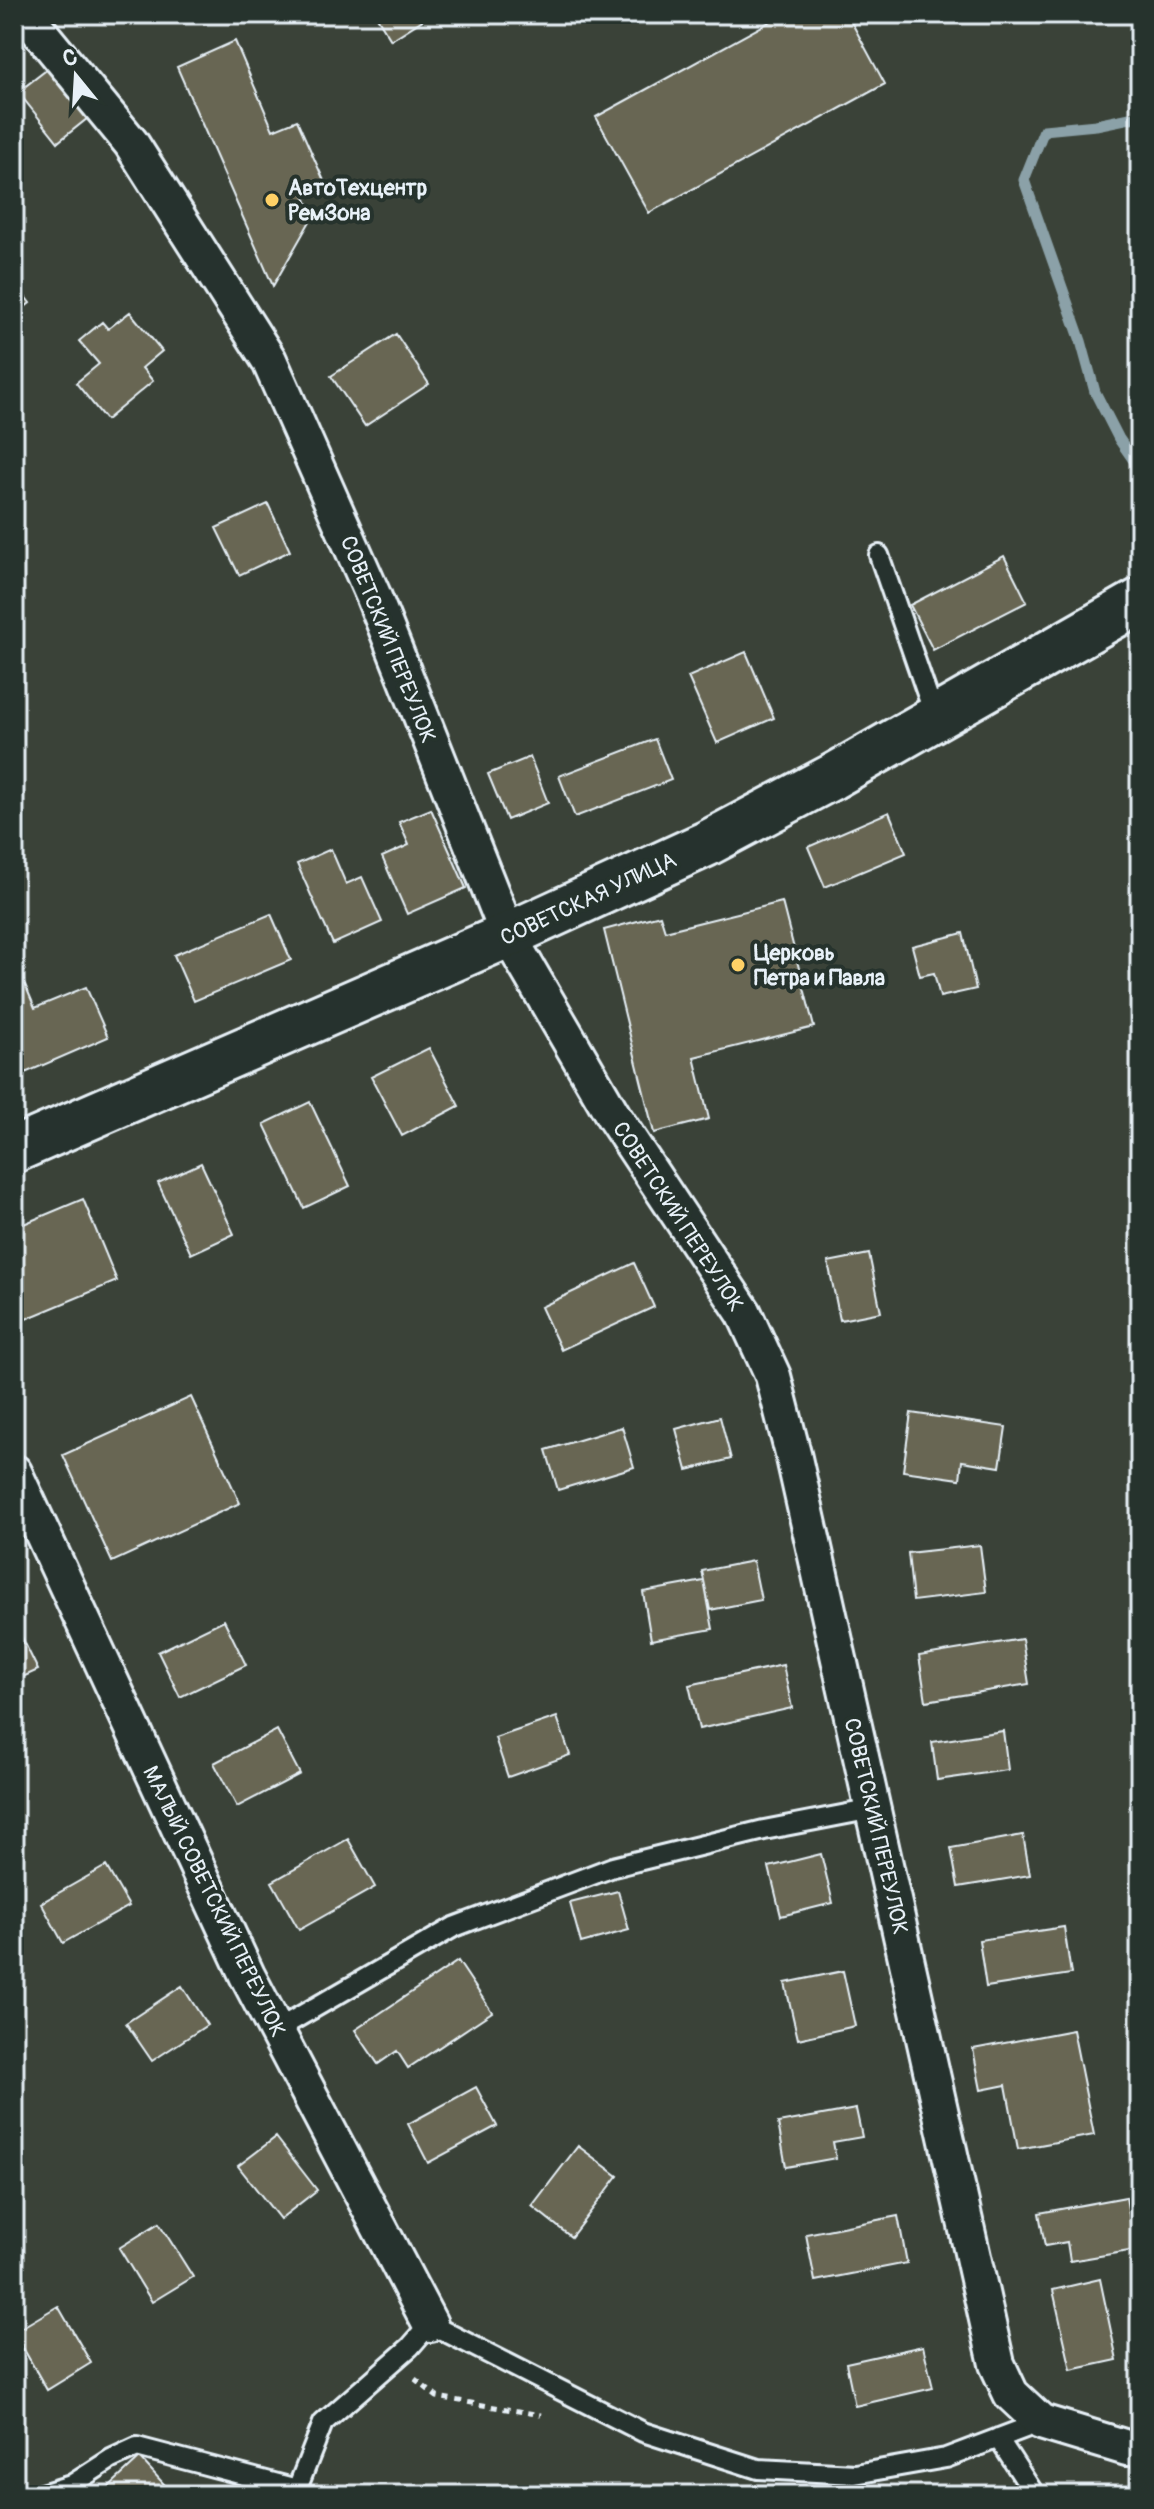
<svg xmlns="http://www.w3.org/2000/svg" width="1154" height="2509" viewBox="0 0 1154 2509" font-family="Pangolin,sans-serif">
	<rect width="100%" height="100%" fill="#3a4238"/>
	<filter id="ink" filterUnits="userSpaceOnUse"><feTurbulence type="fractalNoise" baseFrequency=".0125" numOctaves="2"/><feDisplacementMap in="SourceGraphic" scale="16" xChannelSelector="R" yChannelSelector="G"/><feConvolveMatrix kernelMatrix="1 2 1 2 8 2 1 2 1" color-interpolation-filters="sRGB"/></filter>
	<g filter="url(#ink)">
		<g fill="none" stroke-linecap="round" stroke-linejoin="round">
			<path stroke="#8ba1a8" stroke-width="11" d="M1140,116l-44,9 -52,5 -20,50 57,161 14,51 24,47 21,30"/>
		</g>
		<path fill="#676652" stroke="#e8f1f8" stroke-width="2" d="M375,14h57l-41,26z
			M784,14h63l38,70 -236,129 -53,-96z
			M235,41l38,89 24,-10 28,63 -22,9 10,24 -40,70 -96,-219z
			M49,68l39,50 -30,24 -40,-50z
			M14,282l16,21 -16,13z
			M130,312l32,39 -20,17 11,13 -47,39 -30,-37 23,-19 -20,-23 23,-19 6,7z
			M396,334l33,50 -64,42 -34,-50z
			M268,504l22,47 -51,24 -23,-47z
			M1004,556l23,46 -94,48 -23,-45z
			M746,652l28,66 -57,25 -29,-66z
			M655,739l16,41 -96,37 -16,-41z
			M530,757l18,46 -41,17 -19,-46z
			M431,809l35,79 -59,26 -25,-57 27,-12 -10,-23z
			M889,812l17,41 -81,34 -17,-40z
			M331,849l15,35 16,-7 20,45 -49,22 -36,-80z
			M782,902l32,125 -120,30 15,62 -55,14 -50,-203 56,-15 5,16z
			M271,914l20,46 -97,41 -20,-46z
			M963,933l13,56 -36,8 -6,-24 -14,3 -8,-30z
			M17,966l18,42 51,-21 22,50 -83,36 -11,-25v-80z
			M429,1048l30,58 -57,30 -31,-59z
			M310,1102l40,84 -46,22 -40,-84z
			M201,1163l33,71 -43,20 -33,-71z
			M83,1199l34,82 -103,43v-96z
			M869,1254l12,58 -41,8 -12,-58z
			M634,1263l20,44 -93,43 -20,-43z
			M191,1397l49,106 -128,59 -49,-107z
			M911,1413l95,14 -6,40 -38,-6 -2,18 -57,-8z
			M720,1417l11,42 -44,11 -11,-41z
			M622,1427l12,40 -76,23 -12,-40z
			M980,1545l6,47 -73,9 -5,-48z
			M753,1561l8,39 -51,10 -8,-39z
			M704,1581l9,48 -62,11 -8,-48z
			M224,1620l22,45 -66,32 -22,-45z
			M14,1621l24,49 -24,11z
			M1022,1639l7,45 -103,17 -7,-45z
			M783,1665l9,43 -93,21 -10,-44z
			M557,1717l13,38 -62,22 -13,-39z
			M277,1730l23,44 -63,33 -23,-44z
			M1003,1731l5,39 -71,10 -5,-38z
			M1023,1835l7,40 -72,12 -7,-39z
			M348,1839l27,48 -76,43 -27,-48z
			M821,1854l12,49 -52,13 -12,-49z
			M106,1866l23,40 -66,37 -22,-40z
			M618,1891l11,39 -48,13 -11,-40z
			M1064,1927l7,47 -85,13 -7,-47z
			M458,1961l34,51 -84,56 -11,-17 -19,13 -23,-34z
			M843,1971l12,55 -57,13 -13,-56z
			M182,1986l25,39 -55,36 -26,-38z
			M1073,2030l21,105 -76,14 -12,-64 -25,5 -8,-41z
			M476,2087l21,39 -69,37 -20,-39z
			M856,2109l6,28 -29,5 3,16 -50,9 -8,-44z
			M276,2137l41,53 -37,29 -42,-53z
			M578,2146l40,30 -47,61 -39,-31z
			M1126,2197l9,53 -65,11 -3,-19 -22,4 -6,-33z
			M898,2216l9,47 -92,18 -9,-47z
			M159,2223l34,54 -41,25 -33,-54z
			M1100,2279l17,81 -46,10 -18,-80z
			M58,2306l33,57 -44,27 -33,-58z
			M923,2346l10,42 -78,18 -9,-43z
			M140,2458l34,37h-74z"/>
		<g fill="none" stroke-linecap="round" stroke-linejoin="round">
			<g stroke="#e8f1f8" stroke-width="24">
				<path id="service" d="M879,555l56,162
					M276,2030l178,-103 159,-60 151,-37 109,-21
					M998,2438l37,57
					M38,2495l33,-10 40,-26 26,-12 160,42 26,-66 87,-76 20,-23 213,108 115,37 97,5 91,-16 95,-36"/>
			</g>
			<g stroke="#e8f1f8" stroke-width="40">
				<path id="minor" d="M25,14l106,129 138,217 104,235 135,340 106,182 130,196 29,63 21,82 203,906 14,30 30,28 86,26h13
					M14,1472l233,503 183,349"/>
			</g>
			<g stroke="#e8f1f8" stroke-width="50">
				<path id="secondary" d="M14,1150l494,-215 198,-91 126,-67 308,-176"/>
			</g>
			<path stroke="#e8f1f8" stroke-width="5" stroke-dasharray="6 6" stroke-linecap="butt" d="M415,2379l22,18 104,18"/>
			<use href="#service" stroke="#26332d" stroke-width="18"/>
			<use href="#minor" stroke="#26332d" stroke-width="34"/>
			<use href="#secondary" stroke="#26332d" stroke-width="44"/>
		</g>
	</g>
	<g fill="#ffd166" stroke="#26332d" stroke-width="3">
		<circle cx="272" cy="200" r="8"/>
		<circle cx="738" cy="965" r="8"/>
	</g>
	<g text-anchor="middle" stroke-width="8" stroke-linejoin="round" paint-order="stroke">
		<g font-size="22" font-weight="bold" fill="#e8f1f8" stroke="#26332d" text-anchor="start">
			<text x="288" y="195">АвтоТехцентр<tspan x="288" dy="25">РемЗона</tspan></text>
			<text x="754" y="960">Церковь<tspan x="754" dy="25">Петра и Павла</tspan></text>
		</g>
		<g font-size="22" fill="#e8f1f8" stroke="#26332d">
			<text transform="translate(389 639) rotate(68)" y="8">СОВЕТСКИЙ ПЕРЕУЛОК</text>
			<text transform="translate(588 898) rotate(-25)" y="8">СОВЕТСКАЯ УЛИЦА</text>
			<text transform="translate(679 1216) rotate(57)" y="8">СОВЕТСКИЙ ПЕРЕУЛОК</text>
			<text transform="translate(877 1826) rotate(77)" y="8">СОВЕТСКИЙ ПЕРЕУЛОК</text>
			<text transform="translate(215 1901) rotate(64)" y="8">МАЛЫЙ СОВЕТСКИЙ ПЕРЕУЛОК</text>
		</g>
	</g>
	<rect width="1154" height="2509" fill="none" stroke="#26332d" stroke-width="48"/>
	<rect x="24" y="24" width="1106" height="2461" fill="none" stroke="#e8f1f8" stroke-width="3" filter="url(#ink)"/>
	<g transform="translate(76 76) rotate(342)" stroke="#26332d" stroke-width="6" paint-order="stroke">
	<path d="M0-6L14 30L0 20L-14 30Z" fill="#e8f1f8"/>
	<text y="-12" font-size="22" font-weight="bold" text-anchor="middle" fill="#e8f1f8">С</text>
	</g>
</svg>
